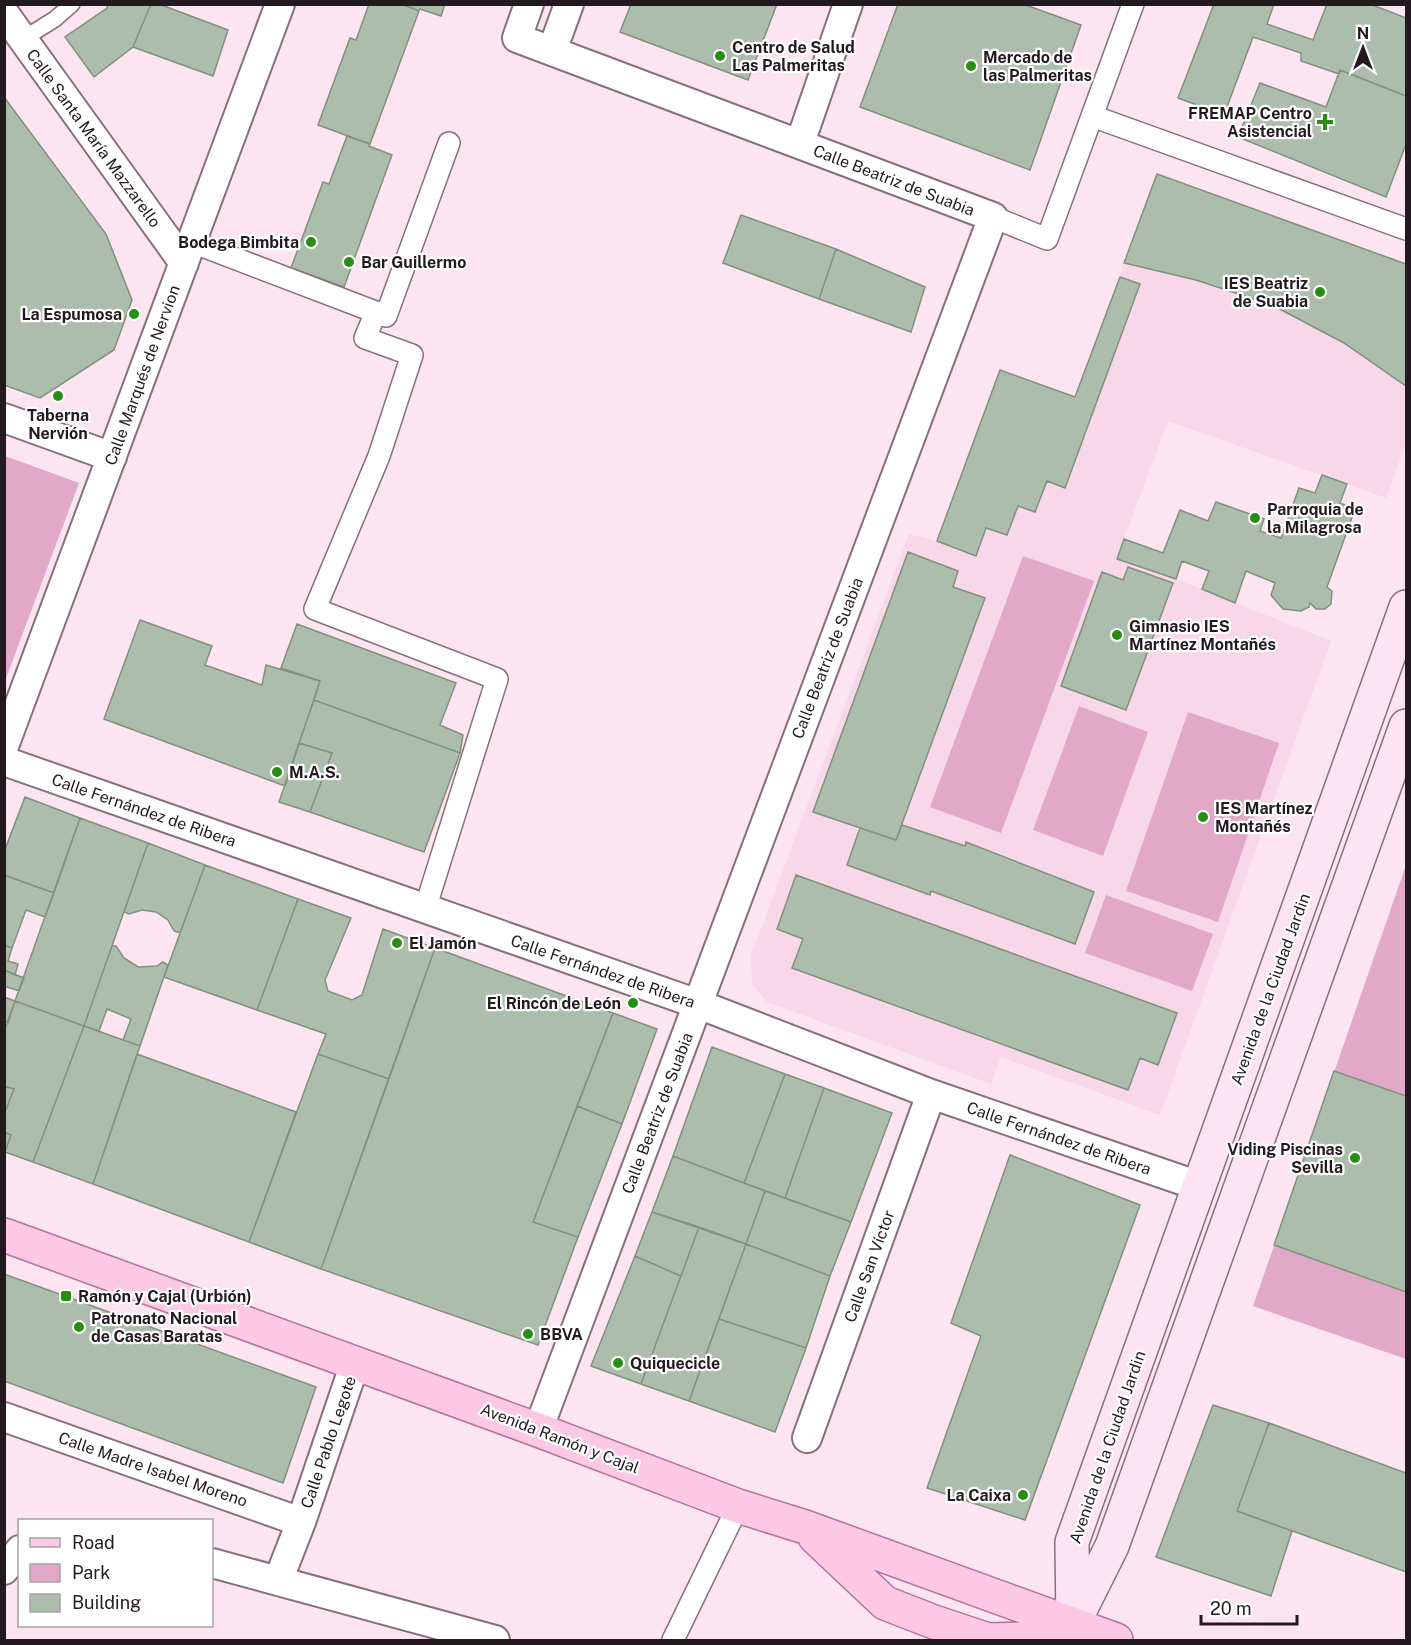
<svg xmlns="http://www.w3.org/2000/svg" width="1411" height="1645" viewBox="0 0 1411 1645" font-family="'Public Sans',sans-serif">
	<rect width="100%" height="100%" fill="#fde4f1"/>
	<path fill="#f8d7e8" d="M1157,174l249,90v179l-20,55 -218,-77 -51,137 59,21 155,62 -171,474 -159,-58 -10,27 -224,-82 -15,-18 -1,-28 158,-422 28,7 63,-171 75,27z"/>
	<path fill="#e1a8c7" d="M5,456l74,27 -74,198 -1,-225z
		M1023,556l71,25 -93,252 -71,-26z
		M1079,706l69,26 -45,124 -70,-26z
		M1188,712l91,31 -61,179 -92,-31z
		M1406,865v494l-153,-53z
		M1106,895l107,39 -21,57 -107,-38z"/>
	<path fill="#adbdab" stroke="#81907f" stroke-width="1.5" d="M108,4h43l-18,43 -39,30 -29,-40 42,-29z
		M151,4h8l69,26 -15,46 -80,-29z
		M369,4h33l17,7 -49,133 -52,-19 32,-87 6,2z
		M402,4h43l-4,12 -21,-7 -1,2z
		M631,4h146l-29,76 -128,-48z
		M898,4h125l58,21 -51,145 -170,-63z
		M1214,4h60l-7,20 46,16 14,-36h43l36,14v78l-66,-26 -1,4 -38,-13v-8l-48,-16 -29,78 -46,-17z
		M1340,70l66,26v48l-20,53 -148,-60 22,-54 66,24z
		M4,97l102,137 26,66 -18,50 -74,48 -36,-13z
		M347,136l23,8 -1,2 23,9 -48,132 -53,-19 32,-86 6,2z
		M1157,174l249,90v122l-62,-43 -72,-38 -76,-25 -72,-17z
		M741,215l95,34 -17,50 -96,-36z
		M836,249l89,38 -14,45 -92,-33z
		M1120,277l20,7 -75,204 -18,-7 -12,31 -17,-6 -11,29 -21,-7 -10,28 -39,-15 63,-171 75,27z
		M1322,475l25,9 -7,19 15,6 -28,78 5,4 -1,13 -6,5h-9l-6,-6 -1,4 -8,4 -18,-2 -12,-14 4,-12 -29,-12 -11,32 -33,-14 7,-18 -27,-10 -6,18 -59,-20 7,-20 39,14 17,-43 28,11 8,-19 48,17 -4,12 21,7 18,-50 16,5z
		M908,552l50,19 -5,16 32,11 -89,242 -83,-28z
		M1128,567l45,16 -47,127 -65,-24 41,-114 21,8z
		M140,620l72,26 -7,19 57,20 4,-20 54,16 -35,105 -181,-67z
		M297,624l159,59 -16,42 23,10 -3,18 -146,-53 6,-19 -39,-13z
		M314,700l146,53 -36,99 -114,-40 22,-59 -33,-10z
		M299,743l33,10 -22,59 -31,-10z
		M25,797l55,21 -26,75 -50,-18v-23z
		M80,818l68,25 -64,183 -69,-25z
		M902,825l63,21 1,-4 128,50 -19,52 -144,-53 -1,4 -83,-30 13,-37 36,12z
		M148,843l57,22 -25,68 -6,-2 -6,-11 -12,-8 -14,-2 -13,4 -5,-2z
		M205,865l93,34 -41,111 -93,-33z
		M4,875l50,18 -9,24 -19,-7 -14,38 -8,-3z
		M796,875l381,138 -19,52 -18,-7 -12,32 -336,-122 11,-29 -26,-10z
		M298,899l53,19 -26,62 3,11 24,9 10,-5 21,-66 52,19 -46,131 -71,-25 8,-20 -69,-24z
		M4,945l8,3 -4,13 10,3 -3,11 -11,-5z
		M112,946h4l8,12 14,9 19,-1 6,-4 5,3 -28,81 -17,-6 8,-21 -24,-10 -8,22 -15,-5z
		M435,948l178,65 -80,209 45,15 -40,108 -217,-76z
		M4,970l20,8 -5,13 -15,-5z
		M4,997l11,4 -7,22 -4,-1z
		M15,1001l69,25 -51,136 -28,-10 6,-17 -7,-3v-17l10,-26 -10,-3v-55z
		M613,1013l44,16 -35,95 -45,-18z
		M84,1026l56,20 -47,138 -60,-22z
		M712,1047l73,27 -41,109 -71,-27z
		M137,1054l159,58 -47,130 -156,-58z
		M318,1054l71,25 -68,190 -72,-27z
		M1334,1071l72,25v196l-132,-47z
		M785,1074l39,14 -39,110 -41,-15z
		M4,1086l10,3 -10,26z
		M824,1088l68,25 -41,109 -66,-24z
		M577,1106l45,18 -44,113 -45,-15z
		M4,1132l7,3 -6,17h-1z
		M1010,1155l130,50 -115,315 -98,-32 54,-152 -30,-13z
		M673,1156l92,35 -19,53 -94,-32z
		M765,1191l86,31 -21,54 -84,-32z
		M652,1212l47,15 -18,49 -46,-20z
		M699,1227l47,17 -57,157 -48,-17z
		M746,1244l84,32 -24,72 -87,-29z
		M635,1256l46,20 -40,108 -50,-18z
		M4,1274l312,113 -33,96 -279,-102z
		M719,1319l87,29 -31,84 -86,-31z
		M1213,1405l56,18 -32,88 55,20 -21,65 -115,-39z
		M1269,1423l137,50v99l-169,-61z"/>
	<g fill="none" stroke-linecap="round" stroke-linejoin="round">
		<g stroke="#86707b" stroke-width="18">
			<path id="service" d="M23,39l32,-20 17,-15"/>
		</g>
		<g stroke="#86707b" stroke-width="24">
			<path id="pedestrian" d="M1092,116l314,113
				M993,217l54,22 86,-235
				M192,242l194,74 63,-173
				M376,312l-11,26 47,17 -33,101 -64,153 182,70 -72,230
				M673,1640l65,-134"/>
		</g>
		<g stroke="#86707b" stroke-width="32">
			<path id="minor" d="M529,4l-12,34 476,179 -455,1213
				M4,13l180,250
				M552,51l17,-47
				M800,143l48,-139
				M4,418l108,39
				M4,746l276,-742
				M4,761l694,243 233,90 268,92
				M4,1417l297,105
				M807,1438l124,-344
				M212,1563l283,77
				M4,1570l16,-20
				M278,1581l23,-59 54,-159"/>
		</g>
		<g stroke="#86707b" stroke-width="36">
			<path id="secondary" d="M1075,1620l37,-74 294,-820
				M1073,1625l-1,-83 334,-935"/>
		</g>
		<g stroke="#b07495" stroke-width="36">
			<path id="primary" d="M4,1235l534,195 200,76 67,21 311,113
				M815,1537l70,66 49,19 54,18 40,-1 45,-14"/>
		</g>
		<use href="#service" stroke="#fff" stroke-width="15"/>
		<use href="#pedestrian" stroke="#fff" stroke-width="21"/>
		<use href="#minor" stroke="#fff" stroke-width="28"/>
		<use href="#secondary" stroke="#fee4f2" stroke-width="33"/>
		<use href="#primary" stroke="#fdc8e6" stroke-width="33"/>
	</g>
	<g fill="#268f13" stroke="#fff" stroke-width="2">
		<circle cx="720" cy="56" r="6"/>
		<circle cx="971" cy="66" r="6"/>
		<path d="M1322 113h6v6h6v6h-6v6h-6v-6h-6v-6h6z"/>
		<circle cx="311" cy="242" r="6"/>
		<circle cx="349" cy="262" r="6"/>
		<circle cx="1320" cy="292" r="6"/>
		<circle cx="134" cy="314" r="6"/>
		<circle cx="58" cy="396" r="6"/>
		<circle cx="1255" cy="518" r="6"/>
		<circle cx="1117" cy="635" r="6"/>
		<circle cx="277" cy="772" r="6"/>
		<circle cx="1203" cy="817" r="6"/>
		<circle cx="397" cy="943" r="6"/>
		<circle cx="633" cy="1003" r="6"/>
		<circle cx="1355" cy="1158" r="6"/>
		<rect x="60" y="1290" width="12" height="12" rx="3"/>
		<circle cx="79" cy="1327" r="6"/>
		<circle cx="528" cy="1334" r="6"/>
		<circle cx="618" cy="1363" r="6"/>
		<circle cx="1023" cy="1495" r="6"/>
	</g>
	<g text-anchor="middle" stroke-width="4.5" stroke-linejoin="round" paint-order="stroke">
		<g font-size="16" font-weight="bold" fill="#221a1e" stroke="#fff" text-anchor="start">
			<text x="732" y="53">Centro de Salud<tspan x="732" dy="18">Las Palmeritas</tspan></text>
			<text x="983" y="63">Mercado de<tspan x="983" dy="18">las Palmeritas</tspan></text>
			<text x="1312" y="119" text-anchor="end">FREMAP Centro<tspan x="1312" dy="18">Asistencial</tspan></text>
			<text x="299" y="248" text-anchor="end">Bodega Bimbita</text>
			<text x="361" y="268">Bar Guillermo</text>
			<text x="1308" y="289" text-anchor="end">IES Beatriz<tspan x="1308" dy="18">de Suabia</tspan></text>
			<text x="122" y="320" text-anchor="end">La Espumosa</text>
			<text x="58" y="421" text-anchor="middle">Taberna<tspan x="58" dy="18">Nervión</tspan></text>
			<text x="1267" y="515">Parroquia de<tspan x="1267" dy="18">la Milagrosa</tspan></text>
			<text x="1129" y="632">Gimnasio IES<tspan x="1129" dy="18">Martínez Montañés</tspan></text>
			<text x="289" y="778">M.A.S.</text>
			<text x="1215" y="814">IES Martínez<tspan x="1215" dy="18">Montañés</tspan></text>
			<text x="409" y="949">El Jamón</text>
			<text x="621" y="1009" text-anchor="end">El Rincón de León</text>
			<text x="1343" y="1155" text-anchor="end">Viding Piscinas<tspan x="1343" dy="18">Sevilla</tspan></text>
			<text x="78" y="1302">Ramón y Cajal (Urbión)</text>
			<text x="91" y="1324">Patronato Nacional<tspan x="91" dy="18">de Casas Baratas</tspan></text>
			<text x="540" y="1340">BBVA</text>
			<text x="630" y="1369">Quiquecicle</text>
			<text x="1011" y="1501" text-anchor="end">La Caixa</text>
		</g>
		<g font-size="16" fill="#221a1e" stroke="#fff">
			<text transform="translate(94 138) rotate(54)" y="6">Calle Santa María Mazzarello</text>
			<text transform="translate(894 180) rotate(21)" y="6">Calle Beatriz de Suabia</text>
			<text transform="translate(142 375) rotate(-70)" y="6">Calle Marqués de Nervion</text>
			<text transform="translate(827 658) rotate(-69)" y="6">Calle Beatriz de Suabia</text>
			<text transform="translate(144 810) rotate(19)" y="6">Calle Fernández de Ribera</text>
			<text transform="translate(603 971) rotate(19)" y="6">Calle Fernández de Ribera</text>
			<text transform="translate(1270 989) rotate(-70)" y="6">Avenida de la Ciudad Jardin</text>
			<text transform="translate(657 1113) rotate(-69)" y="6">Calle Beatriz de Suabia</text>
			<text transform="translate(1059 1138) rotate(19)" y="6">Calle Fernández de Ribera</text>
			<text transform="translate(869 1266) rotate(-70)" y="6">Calle San Víctor</text>
			<text transform="translate(560 1438) rotate(21)" y="6">Avenida Ramón y Cajal</text>
			<text transform="translate(328 1442) rotate(-71)" y="6">Calle Pablo Legote</text>
			<text transform="translate(1107 1447) rotate(-71)" y="6">Avenida de la Ciudad Jardin</text>
			<text transform="translate(153 1469) rotate(19)" y="6">Calle Madre Isabel Moreno</text>
		</g>
	</g>
	<rect width="1411" height="1645" fill="none" stroke="#221a1e" stroke-width="12"/>
	<rect x="18" y="1519" width="195" height="108" fill="#ffffff" stroke="#a7a3a5" stroke-width="1.5"/>
	<rect x="30" y="1538" width="30" height="9" fill="#fdc8e6" stroke="#a7a3a5" stroke-width="1.5"/>
	<text x="72" y="1549" font-size="18" fill="#221a1e">Road</text>
	<rect x="30" y="1564" width="30" height="18" fill="#e1a8c7" stroke="#a7a3a5" stroke-width="1.5"/>
	<text x="72" y="1579" font-size="18" fill="#221a1e">Park</text>
	<rect x="30" y="1594" width="30" height="18" fill="#adbdab" stroke="#a7a3a5" stroke-width="1.5"/>
	<text x="72" y="1609" font-size="18" fill="#221a1e">Building</text>
	<g transform="translate(1363 48)" stroke="#ffffff" stroke-width="4.5" paint-order="stroke">
	<path d="M0-4.5L10 22L0 15L-10 22Z" fill="#221a1e"/>
	<text y="-9" font-size="16" font-weight="bold" text-anchor="middle" fill="#221a1e">N</text>
	</g>
	<path d="M1201 1615v9h96v-9" fill="none" stroke="#221a1e" stroke-width="3"/>
	<text x="1210" y="1615" font-size="18" fill="#221a1e" stroke="#ffffff" stroke-width="4.5" paint-order="stroke">20 m</text>
</svg>
